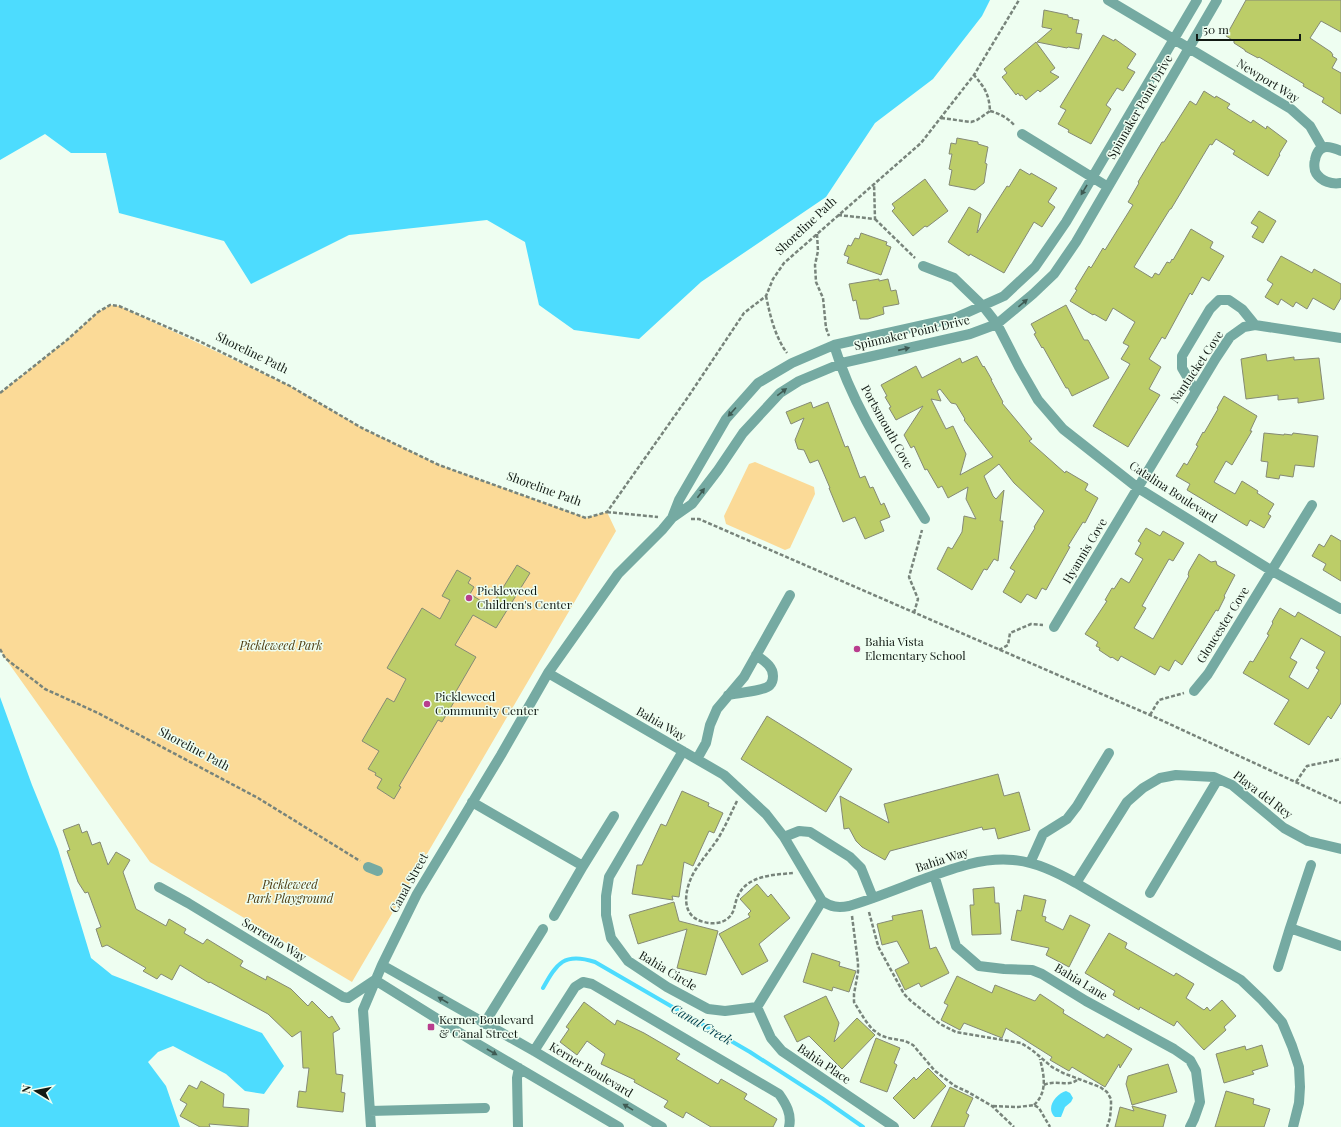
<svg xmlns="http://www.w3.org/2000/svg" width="1341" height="1127" viewBox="0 0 1341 1127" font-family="'Playfair Display',serif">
	<rect width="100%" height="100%" fill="#eefef1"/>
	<path fill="#fbda97" d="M110,305l9,1 171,80 72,42 77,37 147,53 21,-6 9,19 -264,451 -202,-120 -145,-204 -5,-9v-256l67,-53 31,-28z
		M755,462l59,25 1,7 -25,54 -5,2 -59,-26 -2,-8 25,-52z"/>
	<path fill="#4ddcfe" d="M0,0h990l-8,16 -49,63 -58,44 -49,74 -125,85 -62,57 -65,-9 -35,-25 -14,-63 -38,-22 -138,15 -98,49 -27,-43 -105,-28 -13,-60h-35l-26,-19 -45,26z
		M0,697l32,88 26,64 33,109 21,17 150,58 22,33 -20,28 -19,-3 -19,-17 -53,-28 -15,6 -10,10 18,24 14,41h-180z
		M1066,1091l4,2 3,5 -2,4 -6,5 -4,10h-6c-10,-9 1,-23 11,-26z"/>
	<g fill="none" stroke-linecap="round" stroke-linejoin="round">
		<path stroke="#4ddcfe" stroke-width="4" d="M543,988c14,-25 21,-36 52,-26l155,90 73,47 40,28"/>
	</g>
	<path fill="#bccd68" stroke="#858a75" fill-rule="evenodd" d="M1246,0h95v32l-20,-11 -11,17 21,14 2,3 -1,1 5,3 -5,9 9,5v41l-19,-12 2,-4 -21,-12 1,-2 -45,-27 -1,1 -13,-7v-1l-11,-7v-2l-8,-5z
		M1044,10l24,5v2l5,1 -1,1 7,1 -3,13 6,1 -3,15 -11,-2 -1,1 -30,-6 15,-13 -10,-2z
		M1103,35l11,6 1,-2 21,15 -9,14 8,4 -12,19 -6,-3 -11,17 5,4 -20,35 -23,-12 1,-2 -11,-6 8,-14 -6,-3z
		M1036,42l19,26 -5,4 9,5 -19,15 -2,-2 -12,10 -4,-5 -2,1 -2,-3 -2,2 -14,-18 5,-4 -3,-4z
		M1204,91l11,7 1,-2 14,8 -3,4 24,15 2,-3 13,9 1,-3 20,15 -8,13 1,1 -2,3 -10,18 -35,-22 2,-3 -19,-12 -4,6 -2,-1 -39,65h-1l-36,58 18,11 3,-5 4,2 8,-13 3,1 2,-4 1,1 18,-31 22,13 -3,6 14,8 -15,25 -7,-4 -10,18 -2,-2 -25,46 -3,-2 -13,22 12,8 -12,22 11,6 -32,52 -35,-21 37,-62 -9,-5 8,-13 -6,-3 12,-21 -22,-14 -7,13 -12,-7 -1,1 -23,-14 7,-11 -2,-1 14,-23 2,2 12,-20 2,2 28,-45 -5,-3 11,-19 -1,-1 24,-40h2l26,-41 6,4z
		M957,138l21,4v2l10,3 -3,16 2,1 -3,19 -9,7 -26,-5 3,-15 -3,-1 3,-15h-3l2,-11 5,1z
		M1020,169l10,6 1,-2 26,15 -9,14 7,5 -13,20 -8,-5 -30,51 -34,-19 -1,2 -21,-14 21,-35 12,7 -4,19 30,-47 2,1z
		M925,179l23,32 -21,16 -2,-1 -12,10 -21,-25 3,-3 -3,-4z
		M1259,211l17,10 -13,22 -11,-6 6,-10 -7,-4z
		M861,233l26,9 -1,3 5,2 -10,28 -34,-12 2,-6 -5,-2 4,-10 3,1 4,-8 4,1z
		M1281,256l31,17 2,-4 27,15v14l-7,12 -21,-12 -6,11 -11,-7 -3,5 -12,-8 -3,6 -13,-8 8,-13 -6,-4z
		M879,279v2l9,-2 3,12 5,-1 3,14 -16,3 1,7 -16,5h-8l-4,-19 -3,1 -4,-17z
		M1066,305l18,35h4l21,38 -37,18 -4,-8h-2l-23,-41 -1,1 -8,-14 2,-1 -5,-9z
		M1266,354l1,7 27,-4v3l25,-2 5,41 -26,4v-5l-20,2v-5l-32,4 -5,-40z
		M977,356l6,11 1,-1 8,14h-1l12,22 -1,1 30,36 -3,2 36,32 1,-2 22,13 -3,6 13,8 -13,25 -2,-1 -15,24 2,1 -24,43 -4,-2 -6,11 -9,-5 -6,9 -18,-11 12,-21 -5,-3 25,-40 -1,-1 10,-16 -30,-28 -15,-19 -15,12 9,20 3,3 8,-9 -4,31h3l-5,40 -4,-2 -7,11 -3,-1 -12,21 -35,-21 11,-22 4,2 10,-17 2,-16 12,3 -10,-20 2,-12 -20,11 -6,-12 -4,2 -11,-19 -2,1 -11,-24 -3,2 -7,-13 19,-29 -27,14 -7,-12 2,-1 -6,-10 2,-1 -6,-11 35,-19 6,12 38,-20 2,5zM940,389l11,14 5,1 9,15 -1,1 29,37 -33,18 6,-21 -13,-28 -7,3 -15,-30 10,2 -4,-10z
		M1224,396l33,20 -7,15h2l-20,34 -6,-4 -12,21 21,12 7,-13 16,10 -1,2 17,11 -6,10 3,2 -7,12 -14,-8 -3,6 -60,-36 3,-6 -14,-8 8,-13 3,2 11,-19 -2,-1 7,-13 1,1 14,-24 -1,-1z
		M811,402l2,6 15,-6 17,45 3,-1 12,32 5,-2 5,12 3,-1 8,18 3,-2 6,14 -10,4 4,10 -19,8 -10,-22 -12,5 -14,-34h1l-12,-28 -8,3 -6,-13 -6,-1 -3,-9 9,-22 -13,6 -5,-12z
		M1264,433l20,2v-1l8,1 1,-2 25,3 -4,31 -19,-2 -2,12 -13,-2 -1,4 -13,-2 2,-15 -7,-1z
		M1146,528l14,8 3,-5 21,12 -11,18 -4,-2 -27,47 4,2 -12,20 19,11 36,-63 -1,-1 1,-4 10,-17 12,8 5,-1 1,4 18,10 -11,21 1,1 -7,14 -2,-1 -34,55 -7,-5 -6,11 -9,-5 -5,9 -34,-19 -3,5 -6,-4 -1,1 -12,-8 1,-2 -4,-2 2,-4 -13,-8 22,-33 -2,-1 7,-12 2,1 7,-11 8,5 14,-24 -8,-5 6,-11 -3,-2z
		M1331,535l10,6v40l-18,-11 3,-6 -14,-8 7,-12 5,3z
		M517,565l13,8 -34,55 -23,-13 -18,30 21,12 -25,43 3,2 -12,20 -4,-2 -39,66 2,1 -7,12 -17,-11 5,-9 -7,-4 1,-2 -8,-4 11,-18 -17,-10 25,-43 7,4 12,-23 -19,-11 35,-60 18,11 10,-19 -8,-4 15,-26 14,8 -3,5 6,4 -4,7 21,13z
		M1280,608l15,9 3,-5 43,25v66l-10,16 -3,-3 -19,29 -35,-21 15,-24 -46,-27 7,-12 3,1 16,-27 -2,-1 6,-11 -1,-1zM1301,638l24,14 -9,16 3,2 -11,19 -19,-12 8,-15 -7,-4z
		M767,716l85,53 -26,43 -85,-53z
		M998,774l6,22 15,-4 11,38 -32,9 -3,-11 -12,2 -1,-3 -92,24 -5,9 -23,-13 -6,-6 -7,-13 -5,1 -4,-33 49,27 -5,-19z
		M682,791l27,12 -1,3 15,7 -9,20 -5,-2 -16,35 -9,-4 -5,35 -7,-1 1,4 -41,-6 5,-29h5l19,-41 5,2z
		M79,824l3,9 5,-2 5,14 8,-3 8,23 8,-13 14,8 -7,12 13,37 30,17 3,-7 17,10 -2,4 19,11 4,-5 36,22 -3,5 26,14 1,-4 24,13 17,17 4,-5 17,17 3,-2 8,13 -7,4 3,41 7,1 -2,17 4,1 -2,19 -46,-5 2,-16 7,1 3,-24h-6l-2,-37 -9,6 -24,-23 -58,-32 -1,1 -29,-18 -8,15 -11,-6 -4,5 -14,-8 3,-3 -39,-23 -5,2 -6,-18 5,-2 -13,-35 -3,1 -7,-11 -11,-31 3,-1 -7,-20z
		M757,884l11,13 3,-3 19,24 -31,26 9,17 -26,14 -23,-41 31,-17 -2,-3 3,-3 -11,-12z
		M994,887l1,16h4l2,31 -29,1 -2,-30h4l-1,-16z
		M1024,895l22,5 -4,16 4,1 -1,4 18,9 7,-15 20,10 -21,42 -23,-12 3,-7 -38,-8 6,-30 4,1z
		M674,902l5,19 39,10 -12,44 -29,-7 10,-39 -49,15 -9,-29z
		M922,910l8,39 6,-2 13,26 -28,14 -2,-4 -14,7 -10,-20 14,-7 -12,-22 -15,4 -5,-21 16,-4 -1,-4z
		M1109,933l18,10 -2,5 49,28 2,-3 18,11 -8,14 18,12 3,-3 3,4 12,-11 14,16 -12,11 2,3 -22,20 -27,-29 -3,5 -34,-19 -1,3 -26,-15 2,-4 -30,-18z
		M812,953l28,9 -1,4 17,5 -7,21 -16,-5 -1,4 -29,-9z
		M957,976l35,17 3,-8 40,16 5,-7 24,16 -1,3 41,25 3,-4 25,15 -12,19 -1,-4 -14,23 -33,-20 -3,4 -19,-11 2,-3 -46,-29 -4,10 -38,-15 -4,7 -19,-10 7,-15 -4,-2z
		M826,996l13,27 -5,19 23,-24 18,17 -33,34 -33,-33 -12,6 -13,-26z
		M584,1002l31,23 2,-5 27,13 36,21 -4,5 42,25 3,-5 26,15 -3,5 33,20 -4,8h-62l-25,-15 -3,6 -19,-11 4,-6 -34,-19 1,-2 -34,-16 4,-10 -18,-13 -10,14 -17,-13 9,-13 -3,-2z
		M876,1038l24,10 -6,15 3,2 -10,27 -27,-10z
		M1262,1045l6,21 -16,5 2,3 -30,9 -8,-29 29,-8 1,4z
		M1168,1064l9,28 -45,13 -6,-21 2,-8z
		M928,1068l18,18 -32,33 -21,-21 21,-21 2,3z
		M201,1081l23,13 -1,13 26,2 -1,18 -39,-3 1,3h-10l-20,-11 7,-12 -7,-4 9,-15 8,4z
		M950,1087l23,11 -7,15 3,2 -5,12h-33z
		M1226,1091l28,8 -1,5 17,5 -6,18h-49z
		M1132,1106l34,9 -3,12h-48l5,-20 14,4z"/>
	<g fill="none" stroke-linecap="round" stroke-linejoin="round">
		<path stroke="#78847b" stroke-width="2.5" stroke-dasharray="4 2" stroke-linecap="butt" d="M990,111c11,3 18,7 25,15
			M941,118l30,4 6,-2 13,-9c-1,-17 -5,-23 -16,-36
			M838,215l37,4 -1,-36
			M875,219l40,39
			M817,234l1,17 -3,14 1,17 7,16 3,30 3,8
			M766,296c4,19 9,41 21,57
			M0,393l67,-53 31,-28 12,-7 9,1 80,35 91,45 72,42 77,37 147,53 21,-6 81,-115 56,-84 22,-17 7,-17 11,-16 137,-120 53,-68 45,-75
			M607,512l51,5
			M691,519h8l451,196 191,88
			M914,613l4,-14 -9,-22 13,-47
			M0,649l5,9 40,31 53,24 160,85 102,63
			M999,650l9,-5 2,-12 21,-9 12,1
			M1150,715l9,-15 25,-7
			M1296,782l11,-16 34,-7
			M737,801c-6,12 -11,24 -18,36 -7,11 -16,21 -23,32 -11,17 -18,47 8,53 7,2 17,2 23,-3 8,-6 7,-13 10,-21 9,-23 36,-23 56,-25
			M869,912l8,30 2,6 25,46 7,7 29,23 16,8 65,11 11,7 20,17 11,6 37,14 7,5 4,7v8l-1,11 -3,9
			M852,916l6,47v9l-4,22v8l11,18 7,9 8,6 8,3 17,3 8,4 22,26 20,15 13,6 24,14 22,21
			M1044,1085c12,-6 25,3 34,-6
			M1034,1105c14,-13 10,-30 6,-46
			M993,1106l25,1 16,-2 5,3 11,19"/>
		<path stroke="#75aaa2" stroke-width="10" d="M1108,0l183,109 19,17 12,21
			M1022,134l86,53
			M1341,151c-13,-6 -23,-7 -26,9 -1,3 -1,10 1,13 5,8 16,12 25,10
			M923,266l31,12 29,28 14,18 22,43 19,33 25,29 75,59 134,83 69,38
			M834,345c19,63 57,118 91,174
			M1195,390l-13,-22v-12l28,-47 9,-9h10l13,9 13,16
			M672,518l7,-18 47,-81 32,-36 34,-20 42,-18 121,-27 49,-22 31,-29 31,-45 131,-222
			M1054,627l162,-269 14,-21 14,-10 11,-2 86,13
			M548,673l176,102 42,39 18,23 38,64c9,6 16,7 27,5 24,-7 48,-17 72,-26 30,-11 60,-23 92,-20 23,2 43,12 63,23l165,97 21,20 20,22 10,24 7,21 1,20 -1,16 -6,24
			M1194,691l14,-17 104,-169
			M728,695c8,-2 37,-4 42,-10 2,-2 3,-6 3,-9 0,-10 -9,-15 -17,-21
			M683,751l-74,126 -3,19v19l5,23 17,23 39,26 41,22 17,2 32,-4 65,-106
			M697,759l9,-16 4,-18 7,-16 27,-32 46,-82
			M472,802l111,64 31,-50
			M784,837l15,-6 11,1 40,25 11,11 12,30
			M1030,863l13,-29 24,-15 10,-13 32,-53
			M1311,865l-21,63 51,18
			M368,867l10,4
			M934,875l22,71 23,20 25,3 28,1 10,4 44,27 88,48 16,11 6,11 4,31 -6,17 -4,8
			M1076,883l51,-81 16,-14 17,-10 16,-3 38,2 18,8 52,43 24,13 33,8
			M159,887l29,16 155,94 5,1 27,-18
			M1150,893l68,-114
			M554,916l29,-50
			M382,965l152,86 128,76
			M1278,967l12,-39
			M375,980l101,63 143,84
			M757,1007l14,31 11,13 112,76
			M484,1024l59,-95
			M534,1051l41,-64 8,-5 9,2 187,110c7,10 13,20 10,33
			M370,1111l115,-3
			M371,1127l-8,-117 19,-45 35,-71 84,-139 47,-82 70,-99 44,-44 10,-12 20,-14 26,-34 25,-37 37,-40 19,-12 43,-18 128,-29 27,-10 36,-30 21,-20 22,-32 141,-242
			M518,1127l-1,-49 2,-10"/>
	</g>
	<defs><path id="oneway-solid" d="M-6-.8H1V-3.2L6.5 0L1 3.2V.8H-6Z"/></defs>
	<g fill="#3f5b54">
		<use href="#oneway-solid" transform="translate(1084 190) rotate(121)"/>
		<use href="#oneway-solid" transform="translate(1023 303) rotate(-40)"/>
		<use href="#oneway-solid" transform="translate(904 349) rotate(-13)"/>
		<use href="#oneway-solid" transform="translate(782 392) rotate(-37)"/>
		<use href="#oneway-solid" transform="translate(732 412) rotate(132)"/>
		<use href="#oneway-solid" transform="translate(701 493) rotate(-53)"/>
		<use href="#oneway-solid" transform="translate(443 1000) rotate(-150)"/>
		<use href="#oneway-solid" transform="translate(492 1052) rotate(30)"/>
		<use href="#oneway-solid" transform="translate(628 1107) rotate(-149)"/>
	</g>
	<g fill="#b93d8e" stroke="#eefef1" stroke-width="1.5">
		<circle cx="469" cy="598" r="4"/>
		<circle cx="857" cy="649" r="4"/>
		<circle cx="427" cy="704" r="4"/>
		<rect x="427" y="1023" width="8" height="8" rx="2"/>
	</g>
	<g text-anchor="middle" stroke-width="3" stroke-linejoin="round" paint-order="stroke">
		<g font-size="12" fill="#121a14" stroke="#eefef1">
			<text transform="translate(1268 81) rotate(32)" y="4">Newport Way</text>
			<text transform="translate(1140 107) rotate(-60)" y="4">Spinnaker Point Drive</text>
			<text transform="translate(806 226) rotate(-43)" y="4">Shoreline Path</text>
			<text transform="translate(912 333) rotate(-13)" y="4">Spinnaker Point Drive</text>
			<text transform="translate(252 353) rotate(26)" y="4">Shoreline Path</text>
			<text transform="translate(1197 367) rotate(-56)" y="4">Nantucket Cove</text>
			<text transform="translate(887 427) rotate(61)" y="4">Portsmouth Cove</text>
			<text transform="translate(544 489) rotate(20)" y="4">Shoreline Path</text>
			<text transform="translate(1173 492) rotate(33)" y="4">Catalina Boulevard</text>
			<text transform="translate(1085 551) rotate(-59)" y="4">Hyannis Cove</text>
			<text transform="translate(1223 625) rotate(-58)" y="4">Gloucester Cove</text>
			<text transform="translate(661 724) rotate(30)" y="4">Bahia Way</text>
			<text transform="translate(194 749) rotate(28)" y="4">Shoreline Path</text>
			<text transform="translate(1263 795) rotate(37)" y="4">Playa del Rey</text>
			<text transform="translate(942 860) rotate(-18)" y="4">Bahia Way</text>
			<text transform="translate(409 883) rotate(-61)" y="4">Canal Street</text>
			<text transform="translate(274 940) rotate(31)" y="4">Sorrento Way</text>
			<text transform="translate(668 971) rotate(31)" y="4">Bahia Circle</text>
			<text transform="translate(1081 982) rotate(31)" y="4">Bahia Lane</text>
			<text transform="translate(824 1064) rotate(34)" y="4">Bahia Place</text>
			<text transform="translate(591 1070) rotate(31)" y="4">Kerner Boulevard</text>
		</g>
		<g font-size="12" fill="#121a14" stroke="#eefef1" text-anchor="start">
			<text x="477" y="595">Pickleweed<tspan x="477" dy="14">Children's Center</tspan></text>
			<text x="865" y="646">Bahia Vista<tspan x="865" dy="14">Elementary School</tspan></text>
			<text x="435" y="701">Pickleweed<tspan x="435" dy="14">Community Center</tspan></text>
			<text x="439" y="1024">Kerner Boulevard<tspan x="439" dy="14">&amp; Canal Street</tspan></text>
		</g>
		<g font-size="12" font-style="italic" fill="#4c3a0f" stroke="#eefef1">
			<text x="281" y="650">Pickleweed Park</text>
			<text x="290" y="889">Pickleweed<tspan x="290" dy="14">Park Playground</tspan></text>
		</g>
		<g font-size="13" font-style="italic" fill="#00414e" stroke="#eefef1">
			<text transform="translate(702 1024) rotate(30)" y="5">Canal Creek</text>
		</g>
	</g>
	<g transform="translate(36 1091) rotate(280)" stroke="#eefef1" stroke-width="3" paint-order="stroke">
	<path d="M0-3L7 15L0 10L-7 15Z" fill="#121a14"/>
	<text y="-6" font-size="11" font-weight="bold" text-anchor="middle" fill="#121a14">N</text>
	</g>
	<path d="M1197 34v6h103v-6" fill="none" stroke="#121a14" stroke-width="2"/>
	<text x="1203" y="34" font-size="12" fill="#121a14" stroke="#eefef1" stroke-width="3" paint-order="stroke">50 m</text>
</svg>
